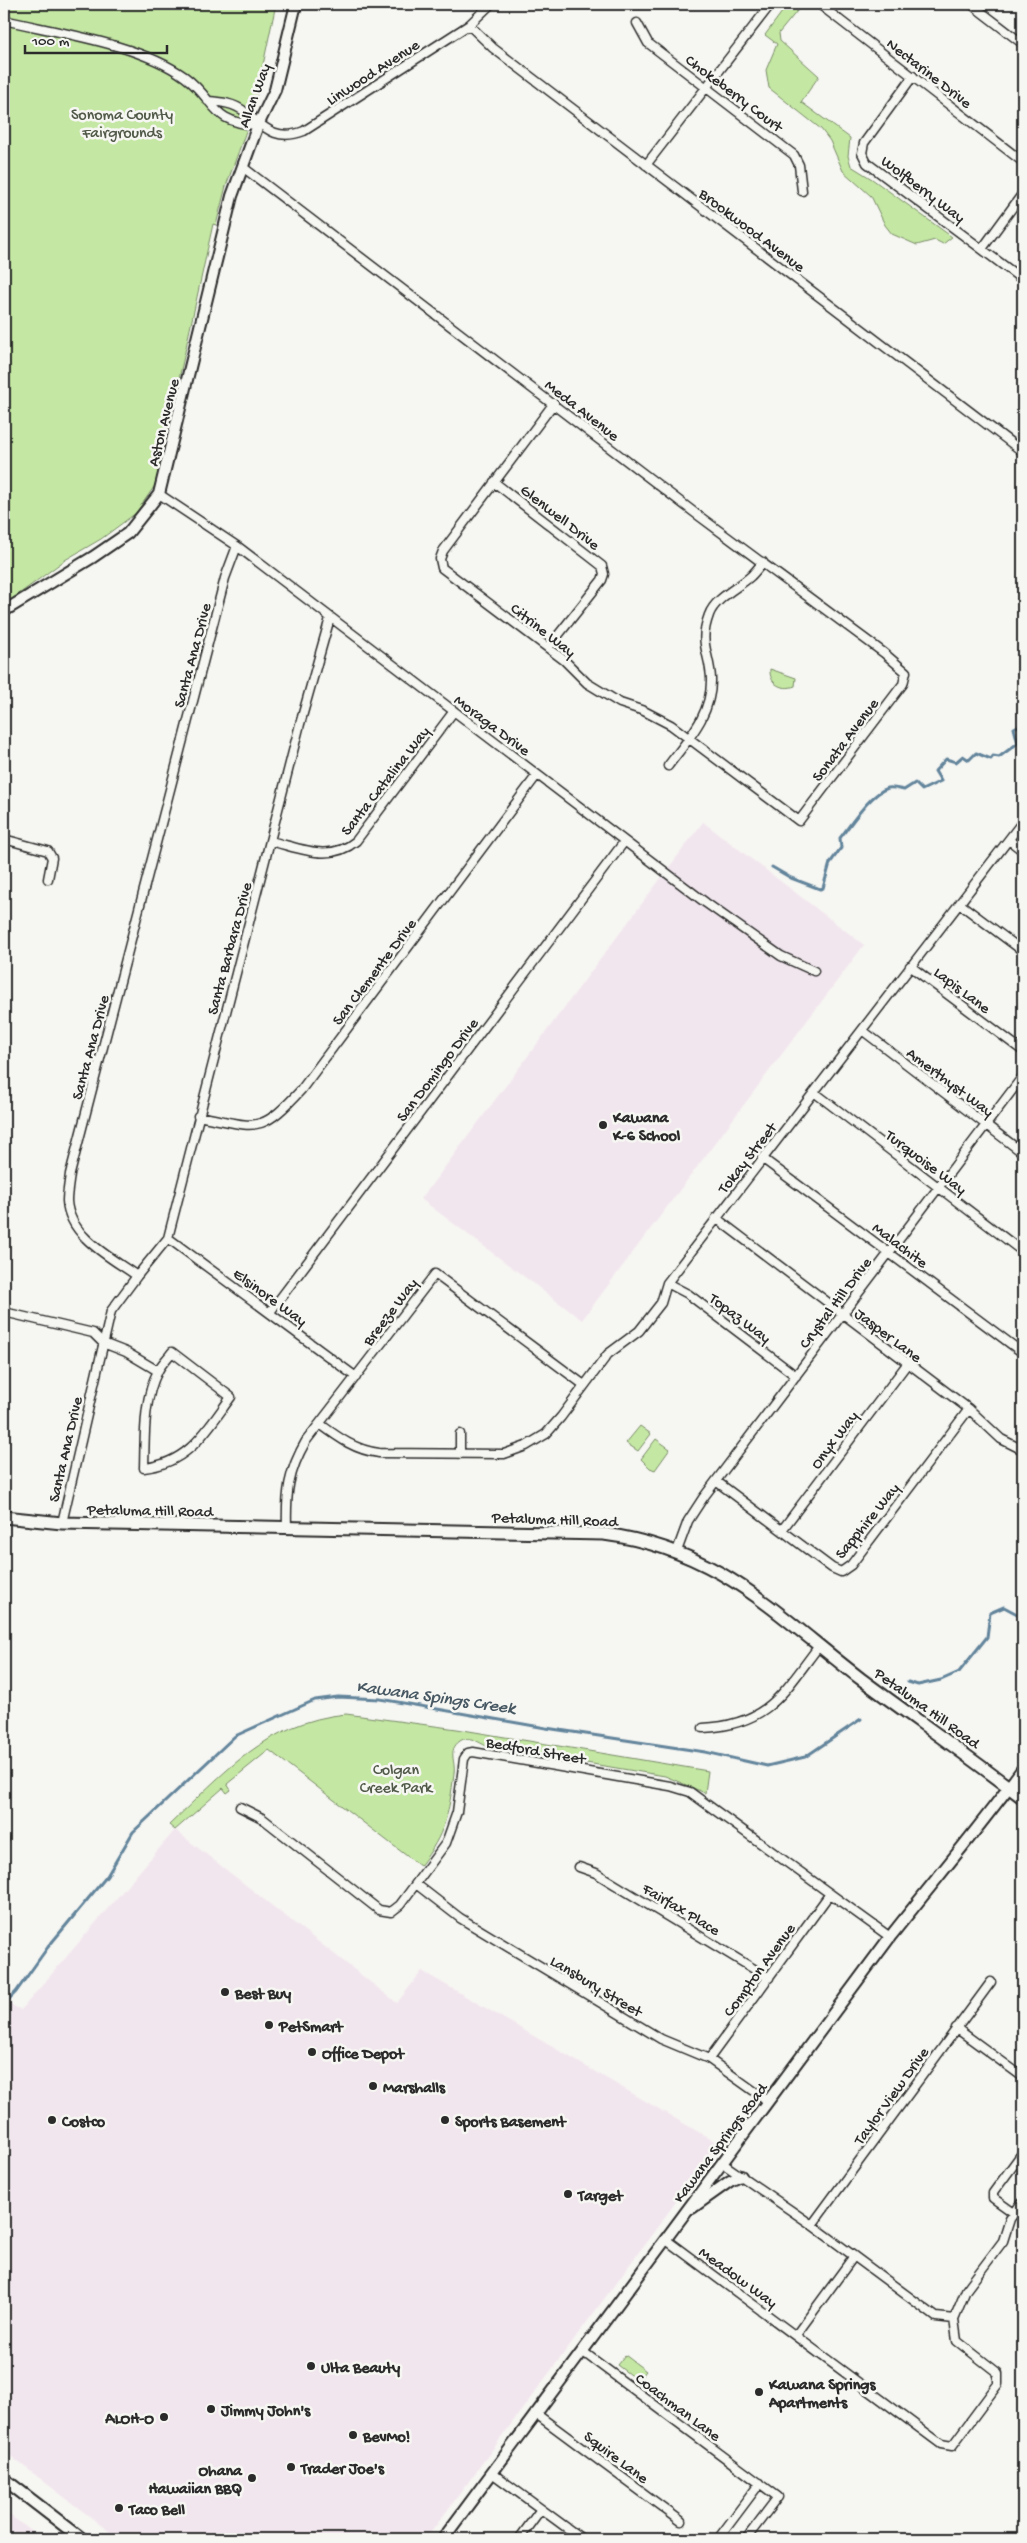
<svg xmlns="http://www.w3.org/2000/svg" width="1027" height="2543" viewBox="0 0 1027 2543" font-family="'Gochi Hand',sans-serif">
	<rect width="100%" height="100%" fill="#f6f6f2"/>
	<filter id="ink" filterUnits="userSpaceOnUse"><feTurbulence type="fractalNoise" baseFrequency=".02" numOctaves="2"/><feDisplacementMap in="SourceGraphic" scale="10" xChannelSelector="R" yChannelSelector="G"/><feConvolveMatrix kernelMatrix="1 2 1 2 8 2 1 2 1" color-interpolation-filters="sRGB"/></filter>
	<g filter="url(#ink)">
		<path fill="#f2e6ee" d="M703,822l161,123 -282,375 -161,-121z
			M175,1830l222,173 25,-32 297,173 -293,395h-307l-115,-88v-450l17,9z
			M4,2511l26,19 12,9h-38z"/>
		<path fill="#c4e8a3" stroke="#788a67" d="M4,4h272l-23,108 -27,74 -10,39 -3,-1 -57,260 -20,29 -35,26 -36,21 -61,45z
			M788,4l14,1 -23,28 1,8 39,35 -18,26 49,36 -2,18 3,10 21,13 80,58 -9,7 -8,-4 -18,5 -25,-11 -7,-9 -14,-29 -28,-25 -13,-30 -9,-12 -52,-41 -3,-18 11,-26 -12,-9z
			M770,669l26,9 -1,8c-13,5 -26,-2 -25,-17z
			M640,1426l11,8 -13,17 -12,-8z
			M656,1439l14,10 -15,21 -5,-2 -9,-9z
			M346,1714l111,15 251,42 -3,22 -40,-17 -176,-29c-9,-3 -19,-13 -29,-6 -13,9 -4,21 -6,32 -5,41 -9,61 -34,93l-151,-116 -42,34 4,6 -4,3 -4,-5 -48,42 -6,-5c55,-52 97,-103 177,-111z
			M625,2355l21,16 -8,10 -21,-16z"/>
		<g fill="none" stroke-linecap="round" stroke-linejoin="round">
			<path stroke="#62849b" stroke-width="3" d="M772,867l19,11 29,11 3,-1 7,-25 11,-15 -1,-10c12,-15 30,-44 48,-50 5,-1 11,1 16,2l11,-7 7,7 19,-9 -6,-10 11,-12 10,3 7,-6 6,4 7,-7 15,6 2,-3 6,1 19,-14 -4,-15 4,-2 5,5
				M908,1682l10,3 23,-5 18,-8 28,-35 3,-24 14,-6 15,8 4,-6
				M4,2004l12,-12 32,-45 59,-71 26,-44 102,-96 80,-36 23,-3 42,2 166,29 159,24 62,14 38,-9 56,-38"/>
			<g stroke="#2b2b2b" stroke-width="11">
				<path id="minor" d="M819,4l204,158
					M971,4l52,40
					M4,20c55,13 136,24 181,57 32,24 25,46 73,48
					M637,23l11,20 146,112 5,10 3,26
					M469,25l24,23 530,404
					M913,76l-49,67 -2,10 5,10 156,117
					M208,101c13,1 26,2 37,11 19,15 31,30 59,19l165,-106 22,-21
					M646,165l125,-161
					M244,168l451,345 189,140 22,19 -3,12 -104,137 -128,-96 -27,-14 -24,-8 -33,-20 -23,-23 -122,-92 -2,-9 3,-8 111,-148
					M982,249l41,-56
					M494,482l108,84 2,8 -2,6 -54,68
					M159,494l78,52 469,357 75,53 33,15
					M668,766c20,-27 44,-51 43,-87 -1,-26 -13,-35 -2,-64 6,-17 29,-27 42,-39 4,-4 8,-9 12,-14
					M4,839l44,12 4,7 -4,21
					M1009,840l14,11
					M270,841c30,7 60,22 86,0l98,-130
					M960,904l63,47
					M910,966l113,85
					M862,1030l161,123
					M814,1092l209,160
					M198,1116c58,10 60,21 103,-26l236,-315
					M762,1158l261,195
					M716,1218l253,191 32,30 22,11
					M168,1238l188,139
					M137,1276l31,-38 132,-514 30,-106
					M667,1283l21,11 108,82
					M4,1312l89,21 10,10 23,9 32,19
					M270,1312l354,-470
					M172,1352l59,45c-25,34 -42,66 -87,71 1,-31 -1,-69 14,-97 3,-7 10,-13 14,-19z
					M320,1424c19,14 35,26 59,29l125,1 22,-8 20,-12 15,-17 47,-63 31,-23 22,-28 6,-20 356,-462
					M460,1454v-20
					M716,1481l116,87 9,4 10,-7 118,-156
					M62,1523l49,-212 26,-35c-25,-18 -68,-39 -70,-75 0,-8 2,-18 3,-27l155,-596 12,-32
					M287,1528c-1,-35 1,-56 19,-87l129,-167 149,111
					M782,1530l125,-166
					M677,1551l11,-30 15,-23 320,-422
					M703,1728c65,-3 80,-35 116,-82
					M240,1807l22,11 117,92 12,2 9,-7 46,-62 11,-31 7,-53 4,-6 5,-1 197,34 20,6 15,11 185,134
					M4,1839v1
					M579,1867l17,6 173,105
					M416,1884l44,34 201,121 48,20 59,42
					M956,2028l67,49
					M709,2059l120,-164
					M722,2163l90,62 124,92 18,2
					M1014,2213l-21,-15v-5l30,-41
					M812,2225l179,-243
					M665,2239l276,205 11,2 46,-62v-11l-41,-32 -3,-22 12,-29 37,-49 7,-22 13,-18
					M796,2335l58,-79
					M582,2351l196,146 -32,42
					M535,2413l146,108
					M492,2473l90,66
					M519,2539l22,-30
					M718,2539l42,-56"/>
			</g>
			<g stroke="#2b2b2b" stroke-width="14">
				<path id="tertiary" d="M4,611l89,-54 35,-24 31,-39 73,-298 26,-71 17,-35 21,-86
					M692,2208l38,-27 11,-5
					M443,2539l447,-602c44,-56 91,-111 133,-169"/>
			</g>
			<g stroke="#2b2b2b" stroke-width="15">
				<path id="secondary" d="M4,1517l58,6 542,11c114,15 171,79 257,145 54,40 109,78 162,119
					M4,2479l78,60"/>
			</g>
			<use href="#minor" stroke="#f6f6f2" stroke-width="8"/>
			<use href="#tertiary" stroke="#f6f6f2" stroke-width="10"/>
			<use href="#secondary" stroke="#f6f6f2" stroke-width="11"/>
		</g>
	</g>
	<g fill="#2b2b2b" stroke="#f6f6f2" stroke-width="2">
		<circle cx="603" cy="1125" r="5"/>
		<circle cx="225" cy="1992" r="5"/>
		<circle cx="269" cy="2025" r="5"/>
		<circle cx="312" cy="2052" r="5"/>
		<circle cx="373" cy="2086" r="5"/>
		<circle cx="52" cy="2120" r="5"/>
		<circle cx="445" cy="2120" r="5"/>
		<circle cx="568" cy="2194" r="5"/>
		<circle cx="311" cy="2366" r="5"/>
		<circle cx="759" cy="2392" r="5"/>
		<circle cx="211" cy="2409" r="5"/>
		<circle cx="164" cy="2417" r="5"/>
		<circle cx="353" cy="2435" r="5"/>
		<circle cx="291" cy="2467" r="5"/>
		<circle cx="252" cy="2478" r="5"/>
		<circle cx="119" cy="2508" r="5"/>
	</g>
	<g text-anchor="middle" stroke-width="5" stroke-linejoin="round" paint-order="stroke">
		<g font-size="16" fill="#2b2b2b" stroke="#f6f6f2">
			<text transform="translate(372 71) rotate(-33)" y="6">Linwood Avenue</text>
			<text transform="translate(930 72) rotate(38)" y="6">Nectarine Drive</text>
			<text transform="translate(735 92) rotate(37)" y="6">Chokeberry Court</text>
			<text transform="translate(253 95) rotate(-70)" y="6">Allan Way</text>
			<text transform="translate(924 188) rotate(37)" y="6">Wolfberry Way</text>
			<text transform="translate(753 229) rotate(37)" y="6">Brookwood Avenue</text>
			<text transform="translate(583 409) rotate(38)" y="6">Meda Avenue</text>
			<text transform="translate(162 422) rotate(-76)" y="6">Aston Avenue</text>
			<text transform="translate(561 516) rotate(38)" y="6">Glenwell Drive</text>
			<text transform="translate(544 629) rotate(38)" y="6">Citrine Way</text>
			<text transform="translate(191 655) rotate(-75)" y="6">Santa Ana Drive</text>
			<text transform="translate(493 724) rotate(37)" y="6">Moraga Drive</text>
			<text transform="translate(844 739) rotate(-53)" y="6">Sonata Avenue</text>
			<text transform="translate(384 780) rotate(-52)" y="6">Santa Catalina Way</text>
			<text transform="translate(228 948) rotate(-75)" y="6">Santa Barbara Drive</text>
			<text transform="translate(373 971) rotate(-53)" y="6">San Clemente Drive</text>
			<text transform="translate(963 989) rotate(37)" y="6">Lapis Lane</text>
			<text transform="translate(89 1047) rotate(-75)" y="6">Santa Ana Drive</text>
			<text transform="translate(436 1069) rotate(-53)" y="6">San Domingo Drive</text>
			<text transform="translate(951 1081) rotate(37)" y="6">Amerthyst Way</text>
			<text transform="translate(746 1157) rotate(-52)" y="6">Tokay Street</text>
			<text transform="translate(927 1161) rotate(37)" y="6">Turquoise Way</text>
			<text transform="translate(901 1244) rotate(37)" y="6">Malachite</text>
			<text transform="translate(271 1296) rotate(36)" y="6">Elsinore Way</text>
			<text transform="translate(834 1302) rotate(-53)" y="6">Crystal Hill Drive</text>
			<text transform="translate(389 1311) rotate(-53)" y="6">Breeze Way</text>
			<text transform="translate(741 1317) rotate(37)" y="6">Topaz Way</text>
			<text transform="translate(889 1334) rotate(37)" y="6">Jasper Lane</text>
			<text transform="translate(833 1439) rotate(-53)" y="6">Onyx Way</text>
			<text transform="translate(64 1449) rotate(-77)" y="6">Santa Ana Drive</text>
			<text transform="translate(150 1509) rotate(1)" y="6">Petaluma Hill Road</text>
			<text transform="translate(555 1518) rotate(2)" y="6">Petaluma Hill Road</text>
			<text transform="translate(866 1520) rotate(-51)" y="6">Sapphire Way</text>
			<text transform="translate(928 1707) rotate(36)" y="6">Petaluma Hill Road</text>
			<text transform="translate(536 1749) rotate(10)" y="6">Bedford Street</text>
			<text transform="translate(682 1908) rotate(31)" y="6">Fairfax Place</text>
			<text transform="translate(758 1969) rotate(-54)" y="6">Compton Avenue</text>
			<text transform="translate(597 1985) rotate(31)" y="6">Lansbury Street</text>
			<text transform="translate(890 2095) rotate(-54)" y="6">Taylor View Drive</text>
			<text transform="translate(719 2142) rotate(-53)" y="6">Kawana Springs Road</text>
			<text transform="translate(739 2276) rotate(36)" y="6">Meadow Way</text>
			<text transform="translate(679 2406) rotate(37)" y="6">Coachman Lane</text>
			<text transform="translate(617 2456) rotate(37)" y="6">Squire Lane</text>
		</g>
		<g font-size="16" fill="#515a49" stroke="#f6f6f2">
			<text x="122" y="119">Sonoma County<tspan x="122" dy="18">Fairgrounds</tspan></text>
			<text x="396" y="1774">Colgan<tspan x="396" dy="18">Creek Park</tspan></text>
		</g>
		<g font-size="16" font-weight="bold" fill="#2b2b2b" stroke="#f6f6f2" text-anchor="start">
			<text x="613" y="1122">Kawana<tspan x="613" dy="18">K-6 School</tspan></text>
			<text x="235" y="1998">Best Buy</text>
			<text x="279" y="2031">PetSmart</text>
			<text x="322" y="2058">Office Depot</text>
			<text x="383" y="2092">Marshalls</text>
			<text x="62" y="2126">Costco</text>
			<text x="455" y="2126">Sports Basement</text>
			<text x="578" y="2200">Target</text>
			<text x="321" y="2372">Ulta Beauty</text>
			<text x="769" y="2389">Kawana Springs<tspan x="769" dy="18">Apartments</tspan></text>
			<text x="221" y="2415">Jimmy John's</text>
			<text x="154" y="2423" text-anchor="end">ALOH-O</text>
			<text x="363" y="2441">BevMo!</text>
			<text x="301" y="2473">Trader Joe's</text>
			<text x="242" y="2475" text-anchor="end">Ohana<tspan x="242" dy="18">Hawaiian BBQ</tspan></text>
			<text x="129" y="2514">Taco Bell</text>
		</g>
		<g font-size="18" font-style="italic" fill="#475863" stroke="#f6f6f2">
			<text transform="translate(436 1696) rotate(8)" y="6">Kawana Spings Creek</text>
		</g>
	</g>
	<rect width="1027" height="2543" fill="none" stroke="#f6f6f2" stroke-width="20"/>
	<rect x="10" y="10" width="1007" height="2523" fill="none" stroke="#2b2b2b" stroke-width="2" filter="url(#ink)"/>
	<path d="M25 45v8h142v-8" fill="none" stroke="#2b2b2b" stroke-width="2.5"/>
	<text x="32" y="45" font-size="15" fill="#2b2b2b" stroke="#f6f6f2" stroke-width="4" paint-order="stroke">100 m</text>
</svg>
